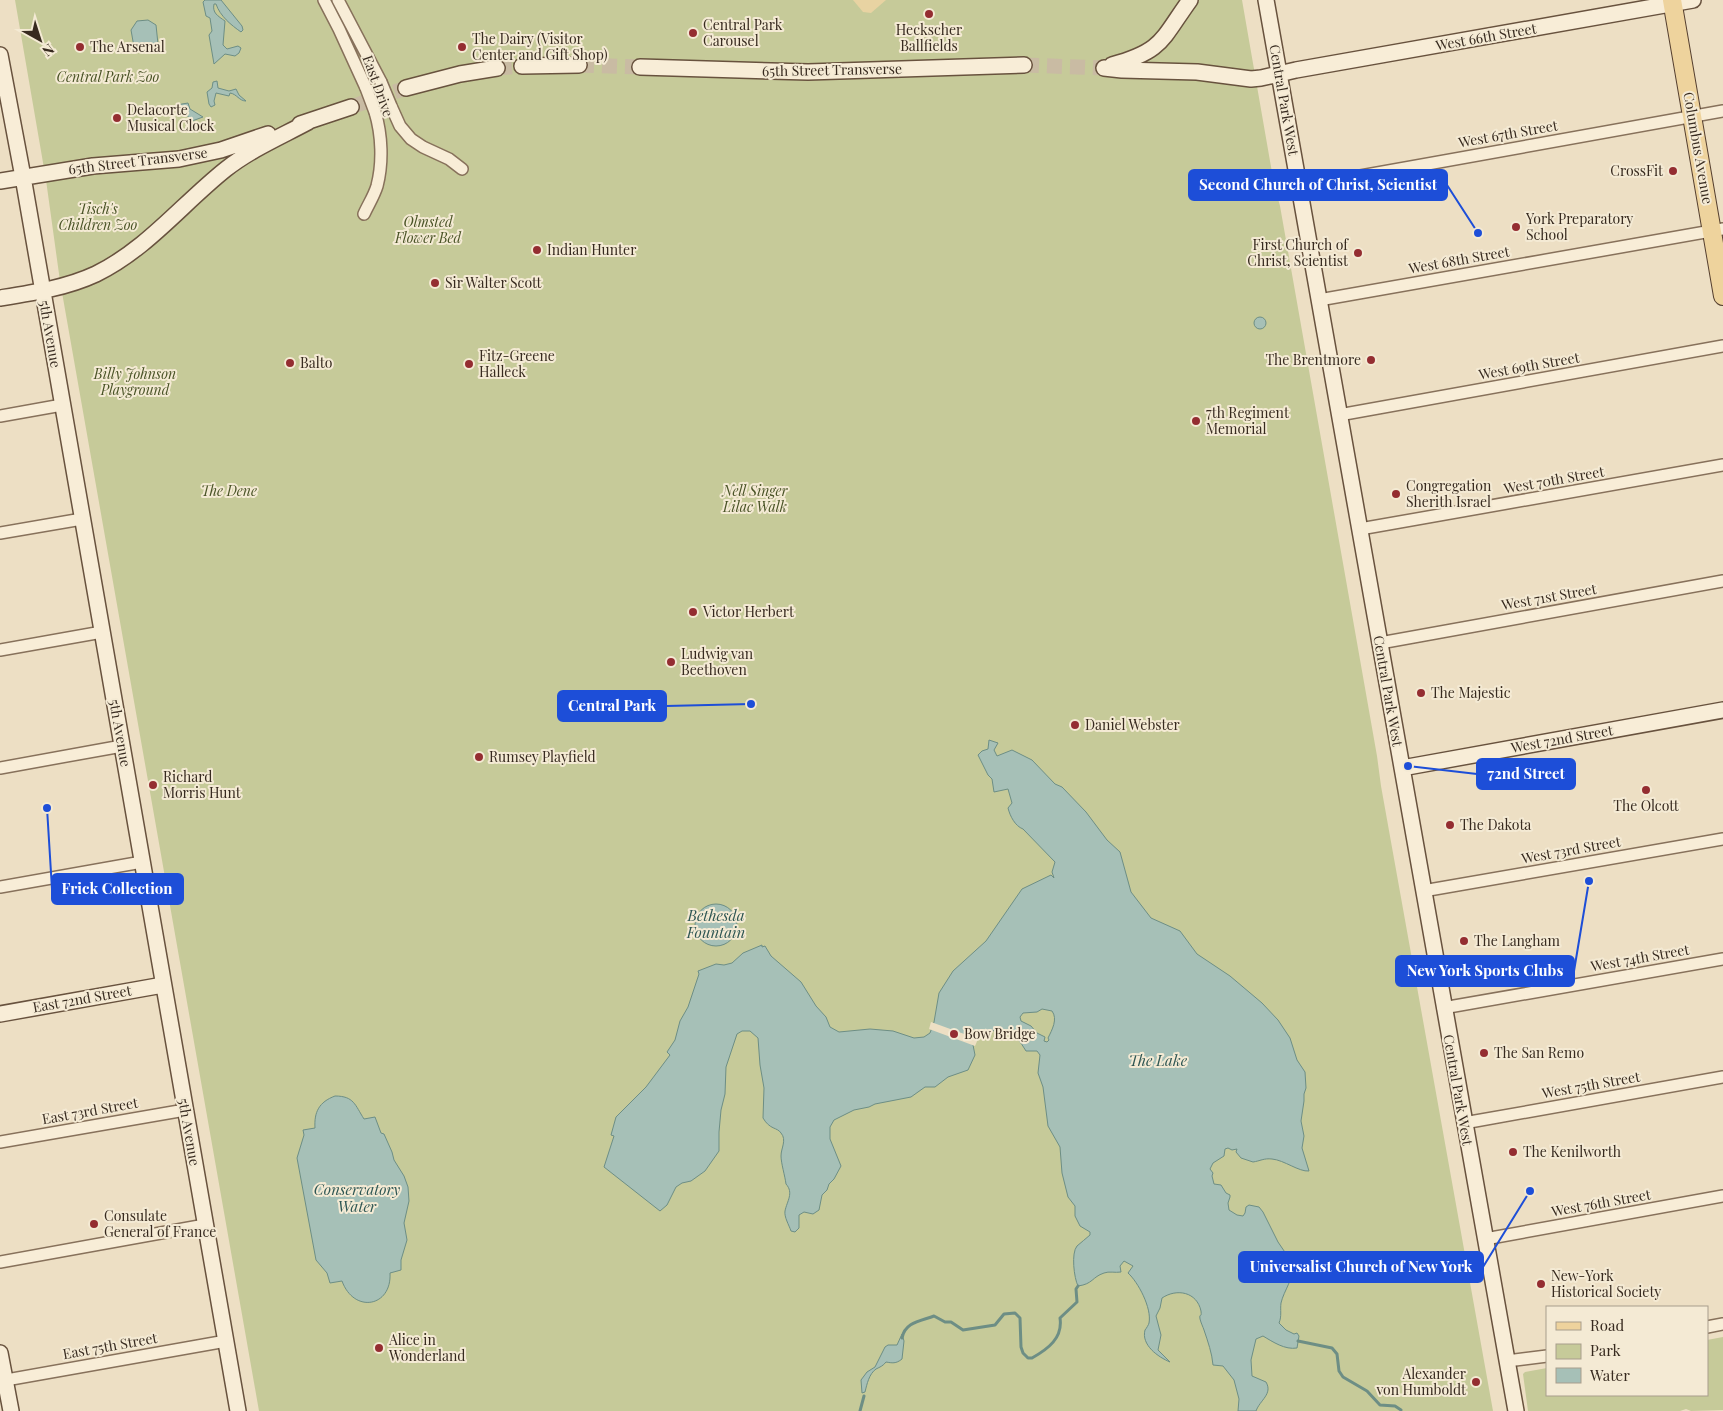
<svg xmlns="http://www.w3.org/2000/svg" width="1723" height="1411" viewBox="0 0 1723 1411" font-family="'Playfair Display',serif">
	<rect width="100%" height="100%" fill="#eddfc4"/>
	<path fill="#c6ca99" d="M15,0h1227l32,184 6,22 97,550 4,30 112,625h-1234l-199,-1130 -14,-101z
		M1723,1337v73l-32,1 -5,-2 -6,2h-152l-5,-37 2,-2 22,-4v27h160v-55z"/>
	<path fill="#e8d3a2" d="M853,0h33l-15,13 -8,-1z"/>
	<path fill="#a6c0b7" stroke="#6d8e85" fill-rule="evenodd" d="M205,0h16l21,26 1,4 -2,2c-10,-7 -21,-16 -25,-28h-2c-2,9 4,12 11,17l-2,24 4,4 11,-3 3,2 -2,5 -4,3 -10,-2 -11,10 -5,-29 3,-4 -2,-13 -4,-2 -3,-14z
		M148,20l8,5 2,19 -5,7 -11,2 -8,-6 -3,-17 6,-9z
		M217,81l1,7 11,3 7,-2 3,6 7,6c-7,0 -9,-7 -16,-8l-1,3 -13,-3 -2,8 1,4 -4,2 -2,-3 -2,-12 5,-4 1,-6z
		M188,103l2,6 13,8 -11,4c-6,-6 -6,-10 -15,-10l-1,-6z
		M1254 323a6 6 0 1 1 12 0a6 6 0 1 1-12 0Z
		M989,740l9,3 -4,7 3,6 15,-6 20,10 23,24 7,3 24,25 21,28 13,12 11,40 20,26 29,13 17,23 33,22 32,27 16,17 12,18 7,22 8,12 1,16 -2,6v7l-3,20 3,15 -2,12 7,23c-10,1 -25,-11 -37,-12 -8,-1 -12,2 -19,3l-12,-4 -5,-6 1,-3 -5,1 -4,-2 -3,1 -1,7 -11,7 -3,6 3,4 -1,3 2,8 7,1 5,8 4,2v2l-2,6 1,7 8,5 6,1 2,-3 1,-6 3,-2 10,2 4,5 15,30 15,22c1,15 -9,26 -12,39 -1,7 1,13 -2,20l7,7 8,4 3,-1 2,3 -2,12c-12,2 -24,-6 -34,-12l-7,3 -5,21 1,16 14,6c7,12 -6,18 -10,29h-18l1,-12 -5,-19 -11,-14 -10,-1c-1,-12 -5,-23 -9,-35 -1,-3 -3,-7 -4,-11 -1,-7 2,0 1,-8 -4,-19 -24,-23 -39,-13l-2,10 -4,8 5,19 -3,15 12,12c-12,-5 -29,-17 -25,-32 1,-1 4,-6 4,-7 3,-15 -11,-41 -21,-50l5,-7 -9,-5 -4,5 1,6c-6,1 -12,-1 -17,1 -12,4 -11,11 -26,13 -4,-8 -7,-33 -1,-40 4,-4 9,-7 13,-11v-3l-10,-6 -5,-10v-10l-7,-9 -6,-24 -2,-26 -12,-21 -5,-39 -5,-14 2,-18 -3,-4h-11c-5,-8 -11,-18 -21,-21l-4,3 -10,-3 -12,1 -6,14 2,10 -7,15 -20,7 -13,10h-10l-14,10 -36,7 -6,3 -15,3 -20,10 -4,7v12l11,27 -7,13 -5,5 -2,6 -5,5 -3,15 -6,4 -9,-2 -5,3v13l-4,4 -4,-1c-2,-6 -7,-14 -6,-20 2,-10 9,-18 1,-27 -1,-8 -5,-21 -5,-28 0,-8 6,-16 0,-23 -4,-6 -11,-3 -18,-15l1,-30 -4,-23 -2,-27 -8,-7h-8l-5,3 -11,33 -1,27 -4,16 -2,22v19l-14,20 -14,10 -9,2 -6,4 -9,18 -7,6 -56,-44 10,-31 -3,-1 5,-18 30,-30 24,-32 -3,-3 8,-12 5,-19 8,-14 11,-33 -1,-3 18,-7 8,1 8,-2 11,-10 19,-8v2l3,-1 6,10 30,26 15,24 10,11 4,10 9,5 31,-3 23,2 21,7 10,-1 6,-4 4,-11 5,-29 14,-22 33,-30 36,-52 29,-14 3,3 -2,-6 3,-10 -32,-33c-8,-3 -13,-13 -15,-21l4,-5 -4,-14 -14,3 -2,-13 -4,-4 -10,-20 4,-4 6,-2zM1042,1009l10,2c6,8 0,19 -4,27l1,2 -2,2 -3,-1 1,-4 -8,-4 -6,-7 -10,-5 -1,-4 3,-4 14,-1z
		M695 925a21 21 0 1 1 42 0a21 21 0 1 1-42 0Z
		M335,1096c19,0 20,9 29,23l11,-2 6,16 3,1 8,18 2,8 10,16 4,11 1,14 -5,22 3,17 -6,20v10l-11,3c2,34 -36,41 -48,8l-12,2 -3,-10 -11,-13 -19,-102 7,-23 -1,-5 12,-2c-1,-16 4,-26 20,-32z
		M902,1334l2,7 -2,18c-6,5 -10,4 -16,3 -3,4 -6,5 -10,7 -7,5 -9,15 -11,23l-3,1 -1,-13 6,-8 8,-5 10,-20 3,-2h9z"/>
	<path fill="#eddfc4" d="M931,1022l47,17 -3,7 -46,-17z"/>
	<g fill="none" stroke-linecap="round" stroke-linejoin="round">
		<path stroke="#6d8e85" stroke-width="3" d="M902,1338c3,-16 19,-17 32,-22l11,6h6l12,8 32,-5 9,-11 11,-1 5,5 1,29 2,6 5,5h4c16,-9 31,-20 28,-40l17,-16 -1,-13 2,-3
			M1298,1341l34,7 5,6 2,17 4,6 24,14 13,14 15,1 6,4
			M860,1411l4,-15"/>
		<path stroke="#c9bba3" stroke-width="15" stroke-dasharray="15 8" stroke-linecap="butt" d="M579,65l61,2
			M1024,65l80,3
			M497,68l25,-2
			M351,107l55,-19"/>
		<g stroke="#87715b" stroke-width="14">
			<path id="street" d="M324,0l15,29 27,59
				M338,0l43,82
				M391,106l9,20 11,13 12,8 26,12 13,10
				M1299,187l424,-76
				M364,214c4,-9 10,-18 13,-28 6,-23 5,-51 -2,-74
				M1319,300l404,-71
				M1339,415l384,-69
				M0,416l62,-11
				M1360,529l363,-64
				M0,533l82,-14
				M1380,643l343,-62
				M0,650l102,-18
				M0,768l122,-22
				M0,887l142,-25
				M1423,891l300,-52
				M1443,1008l280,-49
				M1464,1123l259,-46
				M0,1142l185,-32
				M1485,1239l238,-43
				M0,1262l205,-37
				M1707,1327l16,-3
				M1507,1361l40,-5
				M0,1381l226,-40"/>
		</g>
		<g stroke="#68523e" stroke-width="18">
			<path id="secondary" d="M1266,0l250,1411
				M0,55l23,122 215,1234
				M1112,65c51,-14 49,-25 78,-65
				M522,66l57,-1
				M640,67l168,5 216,-7
				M1104,68l18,2 75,2 54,7 10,-1 35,-8 397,-70
				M406,88l54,-14 37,-6
				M300,124l51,-17
				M0,181l93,-15 86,-7 42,-9 47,-16
				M0,298c32,-5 66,-10 96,-24 51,-25 86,-70 130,-105 24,-19 54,-32 82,-47
				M1402,768l321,-58
				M0,1014l163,-29
				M0,1353l11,58"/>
		</g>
		<g stroke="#553f2f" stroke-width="20">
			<path id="primary" d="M1672,0l51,296"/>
		</g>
		<use href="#street" stroke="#f8edd7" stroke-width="11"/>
		<use href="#secondary" stroke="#f8edd7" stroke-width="15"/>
		<use href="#primary" stroke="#eed39d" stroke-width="18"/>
		<g stroke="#87715b" stroke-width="14" stroke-linecap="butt">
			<path id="street-bridge" d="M381,82l10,24
				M366,88l9,24"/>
		</g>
		<use href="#street-bridge" stroke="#f8edd7" stroke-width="11"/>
	</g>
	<g fill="#942d31" stroke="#f4ead4" stroke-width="2">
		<circle cx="929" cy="14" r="5"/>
		<circle cx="693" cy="33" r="5"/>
		<circle cx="80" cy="47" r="5"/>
		<circle cx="462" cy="47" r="5"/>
		<circle cx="117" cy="118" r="5"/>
		<circle cx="1673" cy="171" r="5"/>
		<circle cx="1516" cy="227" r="5"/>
		<circle cx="537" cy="250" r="5"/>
		<circle cx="1358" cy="253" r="5"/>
		<circle cx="435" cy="283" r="5"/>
		<circle cx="1371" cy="360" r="5"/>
		<circle cx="290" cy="363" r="5"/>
		<circle cx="469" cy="364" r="5"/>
		<circle cx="1196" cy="421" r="5"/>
		<circle cx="1396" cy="494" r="5"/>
		<circle cx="693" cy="612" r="5"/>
		<circle cx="671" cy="662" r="5"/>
		<circle cx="1421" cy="693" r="5"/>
		<circle cx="1075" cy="725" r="5"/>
		<circle cx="479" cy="757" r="5"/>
		<circle cx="153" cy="785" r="5"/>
		<circle cx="1646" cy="790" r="5"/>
		<circle cx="1450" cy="825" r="5"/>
		<circle cx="1464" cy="941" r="5"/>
		<circle cx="954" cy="1034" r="5"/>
		<circle cx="1484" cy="1053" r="5"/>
		<circle cx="1513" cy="1152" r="5"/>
		<circle cx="94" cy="1224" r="5"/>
		<circle cx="1541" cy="1284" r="5"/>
		<circle cx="379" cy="1348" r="5"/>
		<circle cx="1476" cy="1382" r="5"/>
	</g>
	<g text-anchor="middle" stroke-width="4" stroke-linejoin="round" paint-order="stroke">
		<g font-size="14" fill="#372a1f" stroke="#f4ead4" text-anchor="start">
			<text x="703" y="30">Central Park<tspan x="703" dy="16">Carousel</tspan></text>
			<text x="929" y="35" text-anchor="middle">Heckscher<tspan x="929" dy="16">Ballfields</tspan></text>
			<text x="472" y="44">The Dairy (Visitor<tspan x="472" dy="16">Center and Gift Shop)</tspan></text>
			<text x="90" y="52">The Arsenal</text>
			<text x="127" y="115">Delacorte<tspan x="127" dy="16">Musical Clock</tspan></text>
			<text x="1663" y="176" text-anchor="end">CrossFit</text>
			<text x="1526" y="224">York Preparatory<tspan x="1526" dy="16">School</tspan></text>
			<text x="1348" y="250" text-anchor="end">First Church of<tspan x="1348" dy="16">Christ, Scientist</tspan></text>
			<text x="547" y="255">Indian Hunter</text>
			<text x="445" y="288">Sir Walter Scott</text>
			<text x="479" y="361">Fitz-Greene<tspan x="479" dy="16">Halleck</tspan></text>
			<text x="1361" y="365" text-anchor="end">The Brentmore</text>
			<text x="300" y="368">Balto</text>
			<text x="1206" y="418">7th Regiment<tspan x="1206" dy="16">Memorial</tspan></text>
			<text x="1406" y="491">Congregation<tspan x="1406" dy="16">Sherith Israel</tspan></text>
			<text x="703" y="617">Victor Herbert</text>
			<text x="681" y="659">Ludwig van<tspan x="681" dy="16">Beethoven</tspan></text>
			<text x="1431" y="698">The Majestic</text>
			<text x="1085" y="730">Daniel Webster</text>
			<text x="489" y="762">Rumsey Playfield</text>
			<text x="163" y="782">Richard<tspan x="163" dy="16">Morris Hunt</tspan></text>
			<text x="1646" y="811" text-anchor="middle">The Olcott</text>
			<text x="1460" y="830">The Dakota</text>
			<text x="1474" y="946">The Langham</text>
			<text x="964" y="1039">Bow Bridge</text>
			<text x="1494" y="1058">The San Remo</text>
			<text x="1523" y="1157">The Kenilworth</text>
			<text x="104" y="1221">Consulate<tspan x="104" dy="16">General of France</tspan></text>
			<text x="1551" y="1281">New-York<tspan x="1551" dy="16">Historical Society</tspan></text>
			<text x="389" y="1345">Alice in<tspan x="389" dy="16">Wonderland</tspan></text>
			<text x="1466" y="1379" text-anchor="end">Alexander<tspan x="1466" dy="16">von Humboldt</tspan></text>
		</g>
		<g font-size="14" fill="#372a1f" stroke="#f4ead4">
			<text transform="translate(1486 37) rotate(-10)" y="5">West 66th Street</text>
			<text transform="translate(832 70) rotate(-1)" y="5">65th Street Transverse</text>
			<text transform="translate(378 86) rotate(70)" y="5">East Drive</text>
			<text transform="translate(1284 100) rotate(80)" y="5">Central Park West</text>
			<text transform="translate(1508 134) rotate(-10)" y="5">West 67th Street</text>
			<text transform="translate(1698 148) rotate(80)" y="5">Columbus Avenue</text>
			<text transform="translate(138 161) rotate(-7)" y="5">65th Street Transverse</text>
			<text transform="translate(1459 260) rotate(-10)" y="5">West 68th Street</text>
			<text transform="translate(50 334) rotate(80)" y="5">5th Avenue</text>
			<text transform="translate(1529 366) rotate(-10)" y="5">West 69th Street</text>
			<text transform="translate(1554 480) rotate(-10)" y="5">West 70th Street</text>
			<text transform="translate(1549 597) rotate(-10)" y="5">West 71st Street</text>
			<text transform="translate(1388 691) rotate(80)" y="5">Central Park West</text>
			<text transform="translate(120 733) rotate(80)" y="5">5th Avenue</text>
			<text transform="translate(1562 739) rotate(-10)" y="5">West 72nd Street</text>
			<text transform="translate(1571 850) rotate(-10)" y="5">West 73rd Street</text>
			<text transform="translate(1640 958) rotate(-10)" y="5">West 74th Street</text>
			<text transform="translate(82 999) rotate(-10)" y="5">East 72nd Street</text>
			<text transform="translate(1591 1085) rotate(-10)" y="5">West 75th Street</text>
			<text transform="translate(1458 1090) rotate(80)" y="5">Central Park West</text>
			<text transform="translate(90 1111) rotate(-10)" y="5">East 73rd Street</text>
			<text transform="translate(189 1132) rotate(80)" y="5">5th Avenue</text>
			<text transform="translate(1601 1203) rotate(-10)" y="5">West 76th Street</text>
			<text transform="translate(110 1346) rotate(-10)" y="5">East 75th Street</text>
		</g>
		<g font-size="14" font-style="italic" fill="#495326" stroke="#f4ead4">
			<text x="108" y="82">Central Park Zoo</text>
			<text x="98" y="214">Tisch's<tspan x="98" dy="16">Children Zoo</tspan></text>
			<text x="428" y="227">Olmsted<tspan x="428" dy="16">Flower Bed</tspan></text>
			<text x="135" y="379">Billy Johnson<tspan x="135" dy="16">Playground</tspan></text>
			<text x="229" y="496">The Dene</text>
			<text x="755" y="496">Nell Singer<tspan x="755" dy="16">Lilac Walk</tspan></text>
		</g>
		<g font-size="15" font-style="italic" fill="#2e5653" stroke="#f4ead4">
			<text x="716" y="921">Bethesda<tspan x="716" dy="17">Fountain</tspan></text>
			<text x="1158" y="1066">The Lake</text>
			<text x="357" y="1195">Conservatory<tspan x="357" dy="17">Water</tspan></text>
		</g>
	</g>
	<path fill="none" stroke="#1d4ed8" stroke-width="2" d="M1478 233L1447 185M751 704L666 706M1408 766L1477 774M47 808L52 889M1589 881L1574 971M1530 1191L1483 1267"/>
	<g fill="#1d4ed8" stroke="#f4ead4" stroke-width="2">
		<circle cx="1478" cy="233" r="5"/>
		<circle cx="751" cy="704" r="5"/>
		<circle cx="1408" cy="766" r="5"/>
		<circle cx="47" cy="808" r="5"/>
		<circle cx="1589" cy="881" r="5"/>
		<circle cx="1530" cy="1191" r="5"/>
	</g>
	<g fill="#1d4ed8" stroke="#1d4ed8" stroke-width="2">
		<rect x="1189" y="170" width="258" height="30" rx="5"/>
		<rect x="558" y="691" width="108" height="30" rx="5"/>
		<rect x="1477" y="759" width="98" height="30" rx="5"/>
		<rect x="52" y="874" width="131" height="30" rx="5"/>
		<rect x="1396" y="956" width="178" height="30" rx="5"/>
		<rect x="1239" y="1252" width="244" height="30" rx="5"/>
	</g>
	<g font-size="15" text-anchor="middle" font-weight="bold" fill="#fff">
		<text x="1318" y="190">Second Church of Christ, Scientist</text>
		<text x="612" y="711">Central Park</text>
		<text x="1526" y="779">72nd Street</text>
		<text x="117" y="894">Frick Collection</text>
		<text x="1485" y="976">New York Sports Clubs</text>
		<text x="1361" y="1272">Universalist Church of New York</text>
	</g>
	<rect x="1546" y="1306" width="162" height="90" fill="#f4ead4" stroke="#a89d8c"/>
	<rect x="1556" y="1322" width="25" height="8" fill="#eed39d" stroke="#a89d8c"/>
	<text x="1590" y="1331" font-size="15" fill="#372a1f">Road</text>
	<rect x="1556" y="1344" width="25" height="15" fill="#c6ca99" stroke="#a89d8c"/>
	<text x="1590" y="1356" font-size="15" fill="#372a1f">Park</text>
	<rect x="1556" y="1368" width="25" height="15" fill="#a6c0b7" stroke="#a89d8c"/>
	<text x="1590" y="1381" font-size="15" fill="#372a1f">Water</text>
	<g transform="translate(40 40) rotate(141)" stroke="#f4ead4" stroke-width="4" paint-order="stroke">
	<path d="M0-4L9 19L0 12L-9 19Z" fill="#372a1f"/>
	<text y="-8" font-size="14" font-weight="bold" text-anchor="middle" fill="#372a1f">N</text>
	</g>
</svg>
